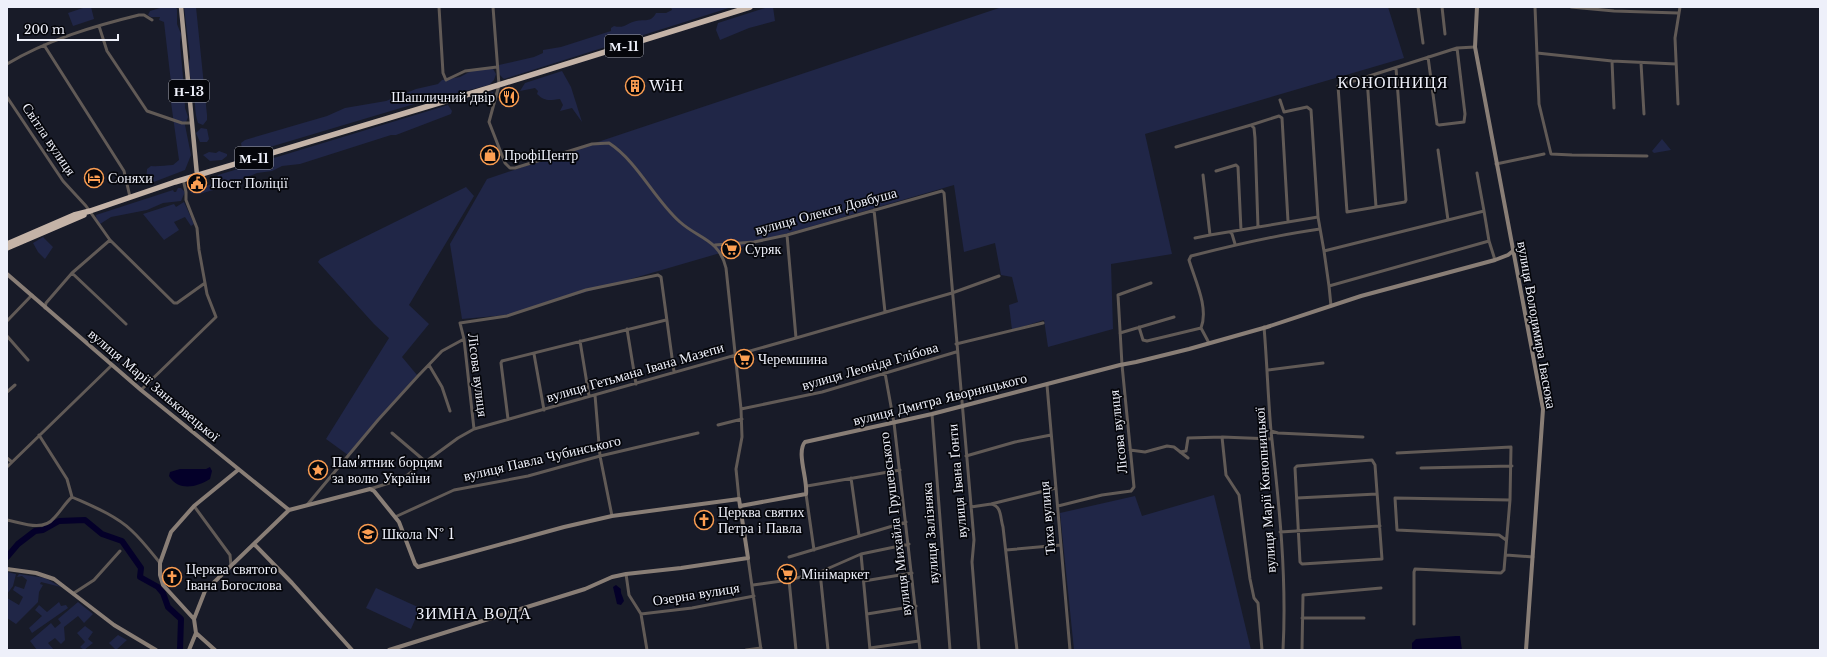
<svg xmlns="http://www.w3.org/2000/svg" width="1827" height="657" viewBox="0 0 1827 657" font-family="'Libre Baskerville',serif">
	<rect width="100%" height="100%" fill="#181b28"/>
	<path fill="#202647" d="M86,7h5l3,12 -21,7 -5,-13z
		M163,7h12l2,2v15l4,10 -1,9 4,45 1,20 3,9 -3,8 6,30 -6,15 -39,15 1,-16 4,-3c7,1 15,-1 22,-1l6,-5 -9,-65 2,-4 -8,-69 -5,-2 1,-3h-9l-3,-2 2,-4z
		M184,7h12l11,108v5l-4,5 -5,-2c-4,-11 -2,-22 -5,-34 -2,-9 -6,-22 -3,-31z
		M671,7h61l-228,72c-5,-4 -8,-8 -5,-14l35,-8 9,-4v-3l18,-3 50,-16v-3l3,-2c10,3 13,-3 22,-5 8,-2 15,2 20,-8h10l6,-3z
		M768,7h5l2,14 -26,7 -29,12 -4,-10 2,-7z
		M1002,7h386l16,51 -259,76 27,120 -61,10 2,65 -65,18 -4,-27 -32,10 -3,-25 9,-3 -6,-25 -11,-2 -6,-32 -31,9 -10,-67 -447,130 -45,4 -12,-75 37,-65z
		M492,67l4,7 -2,6 -5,5 -68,17 -178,53 -2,-12 4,-3 82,-24 18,-8 41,-7 30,-12 22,-5 4,-4 18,-3 13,-7z
		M562,71l9,16 11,35 -10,-14 -12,3 3,-6 -3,-6c-10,1 -15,3 -23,-5l1,-3 -3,-3 -15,3 5,-8z
		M493,92v4l-5,5 -1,-2 -3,1 1,2 -5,1 -7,-4z
		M448,105l4,6 -1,3 -55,21h-5l-91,29 -18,2 -10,5 -15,2 -40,16 -18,5 -8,-1 -3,-8c14,-1 21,7 30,-10z
		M201,128l6,1 2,10 -2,3h-7l-4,-9z
		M1662,139l9,11 -17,3 -2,-2z
		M219,151l8,3v2l-5,4 -12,1 -7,-6 6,-3 7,1z
		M466,187l8,9 -65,109 20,19 -27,33 15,18 -69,80 -22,-16 63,-101 -15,-14 -56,-62 2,-3z
		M178,188h3l4,4 -4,9 -18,2 -16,7 -36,7 -11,7 -3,-1 -1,-8 77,-25 1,2h2z
		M184,202l10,22 -3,2 -6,-9 -11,5 5,8 -15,10 -21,-26 31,-10 2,3z
		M43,237l10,10 -8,12 -7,-7 -5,-9z
		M1214,495l37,155h-177l-14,-137 75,-17 7,20z
		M7,572l9,2 -3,12 -6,8z
		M19,574l26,4 16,9 -20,-5 -1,2 3,1 -4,7 -1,10 -22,22 -9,-6v-20l12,7 4,-8 -10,-7 2,-4 9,3 3,-9 -5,-4 -5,1z
		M376,588l44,20 -9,21 -45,-21z
		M59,602l2,4 5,-1 2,3 -36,25 -3,-5 13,-12 -7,-6 4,-5 8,7z
		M78,602l15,12 -9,9 -6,-7 -14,11 1,13 -4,4 -6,-6 -7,5 6,7h-17l-7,-9 21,-18 4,5 6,-5 -3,-4z
		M85,626l8,6 -5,7 5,4 -9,7 -4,-3 5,-5 -8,-9z
		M118,635l9,5 -11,10 -7,-7z"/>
	<path fill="#040029" d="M210,467l2,4 -2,8c-13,8 -31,13 -41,-3l1,-4 10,-3h26z
		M616,585l5,4c-1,4 2,7 3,12l-3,4 -4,-1 -4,-17z
		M1456,636h4l2,14h-50v-7l4,-4z"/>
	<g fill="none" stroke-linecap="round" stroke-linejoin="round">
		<path stroke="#040029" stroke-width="6" d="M7,557l11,-13 17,-13 8,-1 16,-9 26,-1 17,14 20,7 19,27 -1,9 18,10 5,6 5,14 13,12 -1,31"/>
		<path stroke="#615a56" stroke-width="3" d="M439,7l4,66 3,7 19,-9 32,-4
			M493,7l6,78 -10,37 16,41 5,5h5l77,-24 17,-1c29,19 45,56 71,79 19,17 39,17 46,46l15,141 1,28 -6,32 3,30
			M1418,7l5,36
			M1442,7l3,27
			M1535,7l4,97 12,50 21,1 75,1
			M1571,7l43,4 64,2
			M99,26l8,25 40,60 35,12h10
			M44,45l80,126 6,26
			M1537,53l75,8 64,3
			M1428,57l9,67 2,1 25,-3 1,-8 -8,-66
			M1612,61l2,47
			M1641,63l3,51
			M7,64c40,-24 87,-38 132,-49h5l8,5
			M1367,78l9,129 29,-5 1,-2 -10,-132
			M7,97l56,84 23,25 24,34 64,63h3l28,-20
			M1280,100l4,12 23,-5 4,3 7,107 6,34
			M1678,104l-3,-66 5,-31
			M1176,147l75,-22
			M1438,150l10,70
			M1496,164l48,-10
			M1216,171l20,-6 2,2 3,63
			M1477,173l7,38
			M1203,175l7,60 108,-18
			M1376,207l-29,5 -9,-126 119,-38 18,-1
			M874,210l11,102
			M1258,227l-3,-89 -1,-10 -3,-3 28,-9 3,2 6,103
			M1230,232l2,2 3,10
			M787,235l9,103
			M1195,238l15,-3
			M1489,241l-160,45 -5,-35 160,-40 5,30 6,19
			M715,245l39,-3 33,-7 155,-44 2,2 30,347 -2,22 7,88
			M72,273l54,51
			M1329,286l2,20
			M45,308l1,-5 26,-30 38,-33
			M7,321l25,-26
			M1139,327l4,13 4,1 54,-13c8,-20 -6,-48 -12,-68l2,-4c43,-11 85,-21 129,-27
			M1264,327c3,35 4,70 7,104 8,72 16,146 12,219
			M1201,328l8,15
			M627,329l9,55
			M1120,333l54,-16
			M7,336l21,24
			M580,341l9,55
			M956,344l87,-21
			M534,354l10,56
			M429,365l13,22 8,24
			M1268,370l55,-7
			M885,373l9,50 26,227
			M1047,385l23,265
			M141,390l75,-73 -9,-23 -8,-44 -2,-22 -11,-28v-8l-3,-13
			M7,392l8,-7
			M595,395l5,61 12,60
			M741,409l81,-17 134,-40
			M932,414l18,236
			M508,419l-7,-56 1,-2 164,-41
			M718,425l24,-6
			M474,429l-10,-90 -4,-16 47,-7 79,-26 72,-15 3,2 13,95
			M1271,431l7,2 85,4
			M392,433l34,29
			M39,435l28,44 5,18
			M1222,437l50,2
			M1130,450l15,2 22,-6 7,1 14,11
			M1180,452l6,-1 2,-13 34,-1 4,38 13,20 11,84 4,19 4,5 4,47
			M1397,453l114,-6 -1,53
			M966,456l49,-14 36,-7
			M7,458l5,4
			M1372,460l3,5 7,94 -80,5 -2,-2 -5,-94 2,-2z
			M7,467l105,-102
			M1421,468l91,-2
			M851,478l8,57
			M807,486l93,-16
			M370,489l32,-10 56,-41 16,-9 322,-91 156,-45 47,-17
			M806,494l8,56
			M1297,498l80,-4
			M991,504c11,2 9,14 12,23l14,123
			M307,505l71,-85 40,-44 24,-25 22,-12
			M194,506l36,49 1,11
			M1058,506l44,-11 29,-4 3,-4 -12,-122 -4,-70 33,-12
			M971,507l20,-3 65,-16
			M395,517l59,-27 74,-14 72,-20 98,-23
			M7,520c15,3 36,12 47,-2 7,-7 11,-15 18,-21 20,9 43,18 59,33 11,10 20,22 29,33
			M1280,532l100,-6
			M1006,550l55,-5
			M861,554l9,96
			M1506,555l27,2
			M789,557l117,-35
			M748,558l13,92
			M820,572l8,78
			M626,574l3,21 12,19 6,36
			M789,580l7,70
			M864,581l48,-8
			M753,585l36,-5 31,-8 41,-18 48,-10
			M74,593l20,-13 26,-29
			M641,614l51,-6 62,-12
			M867,614l49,-8
			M1302,618h62
			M1414,624v-52l1,-3 86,4 3,-3 6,-70 -115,-2 2,32 102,5 7,5
			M870,648l49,-7
			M746,650l15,-2
			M1302,650l1,-55 78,-7"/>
		<path stroke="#897e76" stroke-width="4" d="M1477,7l-2,40 68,362 -17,241
			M7,274l134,116 148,120
			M740,506l66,-12c2,-14 -10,-42 -1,-52l127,-28 188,-49 16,-3 53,-13 78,-22 94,-31 134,-36 13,-5 5,-4
			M289,510l81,-21 4,2 25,31 16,42 3,3 146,-40 48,-11 127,-17 9,59 -67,10 -55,6 -14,3 -27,12 -196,61
			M254,544l38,39 60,67
			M7,569l29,4 18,6 60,46 42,25
			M194,619l-31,-34 -3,-10v-12l11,-31 23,-26 44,-36
			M196,633l19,17
			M189,650l7,-17 -2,-14 11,-28 84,-81"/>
		<path stroke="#a89a90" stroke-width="4.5" d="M181,7l16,168"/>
		<path stroke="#c4b3a7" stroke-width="5.5" d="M7,244l67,-29 16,-4 85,-29 314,-94 261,-81
			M7,248l77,-33"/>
	</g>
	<defs>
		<g id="building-ring" transform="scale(1)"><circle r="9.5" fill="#05060b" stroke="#fc9e52" stroke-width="1.5"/><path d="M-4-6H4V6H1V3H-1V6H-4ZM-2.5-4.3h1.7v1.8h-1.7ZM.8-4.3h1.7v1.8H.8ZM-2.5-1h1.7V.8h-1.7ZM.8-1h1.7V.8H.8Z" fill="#fc9e52"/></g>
		<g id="restaurant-ring" transform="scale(1)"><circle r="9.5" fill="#05060b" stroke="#fc9e52" stroke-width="1.5"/><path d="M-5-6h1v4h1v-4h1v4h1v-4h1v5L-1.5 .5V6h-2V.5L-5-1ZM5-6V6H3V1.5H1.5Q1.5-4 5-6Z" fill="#fc9e52"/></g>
		<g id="shop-ring" transform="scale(1)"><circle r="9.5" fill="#05060b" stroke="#fc9e52" stroke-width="1.5"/><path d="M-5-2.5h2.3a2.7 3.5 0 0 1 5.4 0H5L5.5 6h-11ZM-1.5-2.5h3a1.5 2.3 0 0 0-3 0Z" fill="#fc9e52"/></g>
		<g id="hotel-ring" transform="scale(1)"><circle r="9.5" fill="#05060b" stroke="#fc9e52" stroke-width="1.5"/><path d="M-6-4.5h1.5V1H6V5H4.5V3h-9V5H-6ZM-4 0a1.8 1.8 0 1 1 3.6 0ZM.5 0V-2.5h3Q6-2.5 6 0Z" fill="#fc9e52"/></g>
		<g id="civic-ring" transform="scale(1)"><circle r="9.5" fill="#05060b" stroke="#fc9e52" stroke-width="1.5"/><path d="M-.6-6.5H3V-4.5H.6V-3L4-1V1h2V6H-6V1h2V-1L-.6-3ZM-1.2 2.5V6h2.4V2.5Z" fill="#fc9e52"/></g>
		<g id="supermarket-ring" transform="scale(1)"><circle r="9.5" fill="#05060b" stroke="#fc9e52" stroke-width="1.5"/><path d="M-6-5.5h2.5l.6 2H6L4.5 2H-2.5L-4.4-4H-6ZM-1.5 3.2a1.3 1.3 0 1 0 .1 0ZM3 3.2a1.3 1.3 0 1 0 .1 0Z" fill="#fc9e52"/></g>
		<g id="sight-ring" transform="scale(1)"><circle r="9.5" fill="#05060b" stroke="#fc9e52" stroke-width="1.5"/><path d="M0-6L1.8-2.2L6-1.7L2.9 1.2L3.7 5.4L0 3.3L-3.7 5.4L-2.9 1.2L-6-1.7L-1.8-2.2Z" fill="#fc9e52"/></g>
		<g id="church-ring" transform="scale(1)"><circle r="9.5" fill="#05060b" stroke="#fc9e52" stroke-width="1.5"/><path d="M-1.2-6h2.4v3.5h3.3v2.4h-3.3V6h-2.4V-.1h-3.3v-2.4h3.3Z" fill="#fc9e52"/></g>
		<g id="school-ring" transform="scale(1)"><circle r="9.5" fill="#05060b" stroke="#fc9e52" stroke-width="1.5"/><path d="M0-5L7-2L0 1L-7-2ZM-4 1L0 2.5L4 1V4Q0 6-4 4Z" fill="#fc9e52"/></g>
	</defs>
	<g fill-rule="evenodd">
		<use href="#building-ring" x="635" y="86"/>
		<use href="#restaurant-ring" x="509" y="97"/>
		<use href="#shop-ring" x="490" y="155"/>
		<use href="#hotel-ring" x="94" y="178"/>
		<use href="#civic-ring" x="197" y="183"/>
		<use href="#supermarket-ring" x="731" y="249"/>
		<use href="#supermarket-ring" x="744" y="359"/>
		<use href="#sight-ring" x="318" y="470"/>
		<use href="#church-ring" x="704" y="520"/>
		<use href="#school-ring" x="368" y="534"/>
		<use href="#supermarket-ring" x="787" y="574"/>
		<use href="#church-ring" x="172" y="577"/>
	</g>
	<g text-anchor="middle" stroke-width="3.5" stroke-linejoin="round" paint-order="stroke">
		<g fill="#05060b" stroke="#a8aab2" stroke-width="1">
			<rect x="605" y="35" width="38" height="22" rx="3"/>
			<rect x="169" y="80" width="40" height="22" rx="3"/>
			<rect x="235" y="147" width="38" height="22" rx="3"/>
		</g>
		<g font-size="13" font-weight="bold" fill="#eef0fa">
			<text x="624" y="51">М-11</text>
			<text x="189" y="96">Н-13</text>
			<text x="254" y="163">М-11</text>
		</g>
		<g font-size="14" fill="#eef0fa" stroke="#05060b" text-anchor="start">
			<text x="649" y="91">WiH</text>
			<text x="495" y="102" text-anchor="end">Шашличний двір</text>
			<text x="504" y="160">ПрофіЦентр</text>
			<text x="108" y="183">Соняхи</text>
			<text x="211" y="188">Пост Поліції</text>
			<text x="745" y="254">Суряк</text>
			<text x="758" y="364">Черемшина</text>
			<text x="332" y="467">Пам'ятник борцям<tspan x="332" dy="16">за волю України</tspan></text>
			<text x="718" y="517">Церква святих<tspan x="718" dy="16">Петра і Павла</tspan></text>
			<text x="382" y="539">Школа № 1</text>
			<text x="186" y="574">Церква святого<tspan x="186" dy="16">Івана Богослова</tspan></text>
			<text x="801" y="579">Мінімаркет</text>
		</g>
		<g font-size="14" fill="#eef0fa" stroke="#05060b">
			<text transform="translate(49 139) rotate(56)" y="5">Світла вулиця</text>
			<text transform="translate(826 211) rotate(-15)" y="5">вулиця Олекси Довбуша</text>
			<text transform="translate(1537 325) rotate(80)" y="5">вулиця Володимира Івасюка</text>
			<text transform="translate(870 366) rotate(-16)" y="5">вулиця Леоніда Глібова</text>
			<text transform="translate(635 372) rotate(-16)" y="5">вулиця Гетьмана Івана Мазепи</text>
			<text transform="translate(478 375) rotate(83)" y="5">Лісова вулиця</text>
			<text transform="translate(154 385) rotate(40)" y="5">вулиця Марії Заньковецької</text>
			<text transform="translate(940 399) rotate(-14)" y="5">вулиця Дмитра Яворницького</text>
			<text transform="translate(1118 432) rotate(-96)" y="5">Лісова вулиця</text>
			<text transform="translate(542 458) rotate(-13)" y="5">вулиця Павла Чубинського</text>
			<text transform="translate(957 481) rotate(-95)" y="5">вулиця Івана Ґонти</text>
			<text transform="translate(1265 490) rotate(-94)" y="5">вулиця Марії Конопницької</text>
			<text transform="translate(1047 518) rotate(-95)" y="5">Тиха вулиця</text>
			<text transform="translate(895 524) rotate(-97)" y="5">вулиця Михайла Грушевського</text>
			<text transform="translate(930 533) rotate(-94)" y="5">вулиця Залізняка</text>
			<text transform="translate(696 594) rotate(-9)" y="5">Озерна вулиця</text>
		</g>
		<g font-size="16" letter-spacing="1" fill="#eef0fa" stroke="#05060b">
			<text x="1393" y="88">КОНОПНИЦЯ</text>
			<text x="474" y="619">ЗИМНА ВОДА</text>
		</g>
	</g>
	<rect width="1827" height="657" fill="none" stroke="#eef0fa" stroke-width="16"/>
	<path d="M18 34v6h100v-6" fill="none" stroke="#eef0fa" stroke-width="2"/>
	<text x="24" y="34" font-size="12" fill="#eef0fa" stroke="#05060b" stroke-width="3" paint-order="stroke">200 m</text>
</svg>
